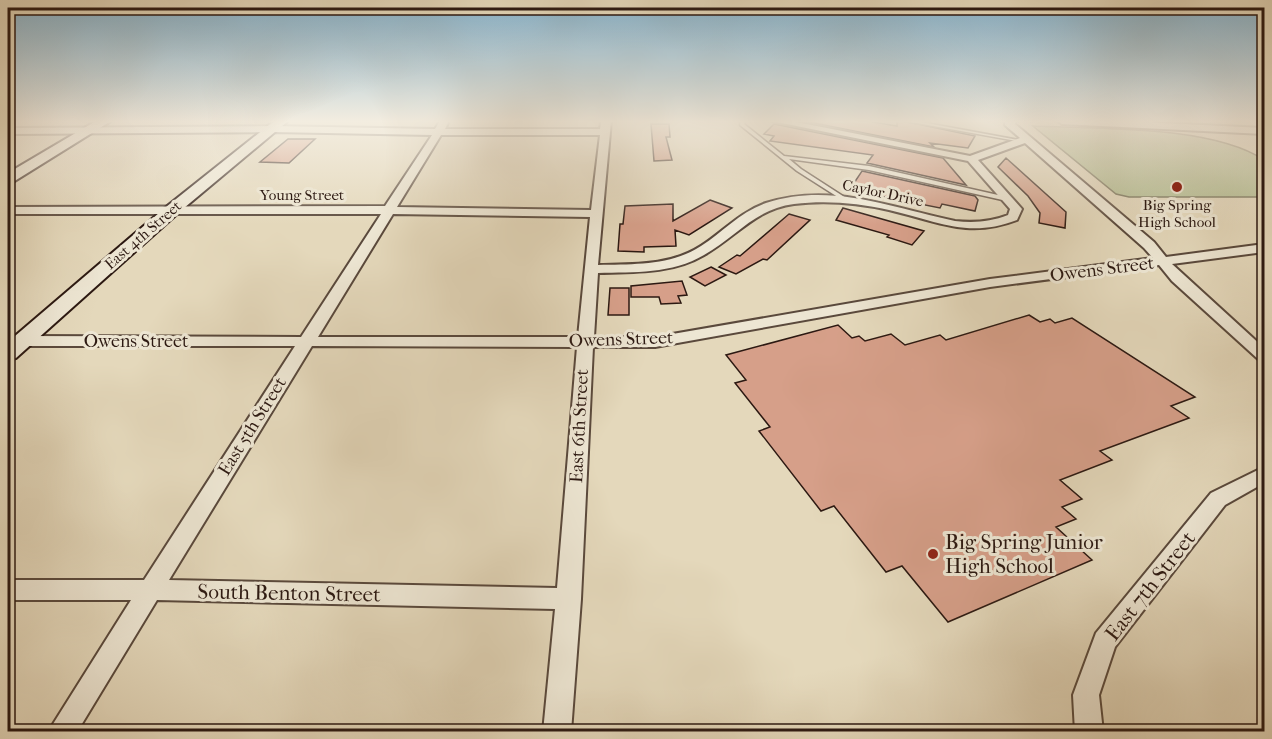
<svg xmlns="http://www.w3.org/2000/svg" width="1272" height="739" viewBox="0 0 1272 739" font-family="'IM FELL French Canon',serif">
	<rect width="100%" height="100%" fill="#e4d8bb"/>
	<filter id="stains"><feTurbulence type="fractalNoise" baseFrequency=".00333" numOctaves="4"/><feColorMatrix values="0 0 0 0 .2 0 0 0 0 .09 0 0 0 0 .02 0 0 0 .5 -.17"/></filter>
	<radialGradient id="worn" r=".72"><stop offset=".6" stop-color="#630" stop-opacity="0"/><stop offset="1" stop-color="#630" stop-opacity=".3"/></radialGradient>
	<path fill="#b3bf91" stroke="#706c52" stroke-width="1.5" d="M1033,126c63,3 179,-1 231,34v37h-135l-13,-3z"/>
	<path fill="#d69f89" stroke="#2c1912" stroke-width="1.5" d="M804,121h64l29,5v-5h6l72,15 -7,12 -38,-5 4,4z
		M651,124h18l1,13h-4l6,23 -18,1z
		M774,124l169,34 23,27 -99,-22 6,-8 -103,-14 4,-5 -10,-2z
		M288,139h27l-26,24 -29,-1z
		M1006,158l60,54 -1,16 -26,-5 1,-10 -12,-17 -30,-29z
		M862,171l113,25 3,4 -3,11 -33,-7 -2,4 -85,-17 2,-4 -5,-1z
		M710,200l22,8 -43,27 -14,-5 1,16 -32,1v5l-26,-1 2,-27h3l2,-18 48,-2v17z
		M843,208l81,23 -12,14 -25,-8 2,-2 -53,-15z
		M789,214l21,6 -43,40 -4,-1 -27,15 -17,-7 18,-12 3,1z
		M711,267l15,8 -21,11 -15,-9z
		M682,281l5,14 -9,1 3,7 -20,1 -2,-7h-28v-11z
		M610,288h19v27h-21z
		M1029,315l11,7 10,-3 5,4 17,-5 123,79 -24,9 18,12 -89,33 12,9 -52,20 22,19 -20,8 14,12 -20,8 36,33 -144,62 -46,-56 -16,6 -52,-66 -13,5 -62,-80 11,-4 -35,-44 11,-3 -20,-25 112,-30 14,13 7,-2 6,5 26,-7 14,11 35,-10 6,5z"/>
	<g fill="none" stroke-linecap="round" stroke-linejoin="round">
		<g stroke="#5a493c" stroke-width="3">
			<path id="lane" d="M741,121h4l-1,3 40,32 85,10 138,31 3,2 -3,2 -138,-31 -80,-11 12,10 48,31 -5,1 -47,-30 -57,-46z
				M905,121h11l108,20 -2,1z"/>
		</g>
		<g stroke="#5a493c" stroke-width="4">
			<path id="street" d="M440,121h9l-4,8h155l1,-8h10l-13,144c36,-1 72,1 103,-19 22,-14 39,-34 65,-43 65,-21 126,5 189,18 19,2 35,1 53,-6l2,-6 -42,-48 -196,-40h19l179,35 50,-18 -15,-13v-4h10v3l139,118 12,15 98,-13v8l-92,12 92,84v13l-6,-2 -86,-78 -13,-16 -169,22 -335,60h-62l-12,252 -10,133h-28l12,-123 -398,-9 -80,132h-29l83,-132h-123v-20h136l151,-234h-274l-8,-5 8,-5 280,1 80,-123h-373v-7l377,-1 47,-71 -158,-3 -266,2v-6l266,-2 161,3zM441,135h159l-9,75 -194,-3zM1025,143l119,105 9,10 -163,21 -335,58h-61l4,-64c36,-1 74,1 106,-18 32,-18 51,-46 90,-51 32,-4 64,-1 95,6 48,11 79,29 128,10l5,-11 -44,-49zM393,214l197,3 -12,120h-260zM312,346l265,1 -20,241 -388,-8z
				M1058,121h64l142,7v6l-202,-10z
				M1264,467v16l-39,22 -110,142 -16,48 4,37h-28l-2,-37 23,-62 115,-140z"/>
		</g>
		<g stroke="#2c1912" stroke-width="4">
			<path id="secondary" d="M96,121h15l-98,61 -5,1v-10z
				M274,121h14l-110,92 -162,145 -8,2v-18l158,-135z"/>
		</g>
		<use href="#lane" fill="#ede6d3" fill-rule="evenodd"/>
		<use href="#street" fill="#ede6d3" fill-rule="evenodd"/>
		<use href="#secondary" fill="#ede6d3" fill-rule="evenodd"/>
	</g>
	<linearGradient id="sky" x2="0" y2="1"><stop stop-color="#87b6d2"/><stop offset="0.54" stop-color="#f3ede0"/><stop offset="1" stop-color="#f3ede0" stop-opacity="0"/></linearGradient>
	<rect width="1272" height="225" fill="url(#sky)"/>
	<g fill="#8f2418" stroke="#ede6d3" stroke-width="2">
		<circle cx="1177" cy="187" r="6"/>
		<circle cx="933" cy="554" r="6"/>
	</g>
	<g text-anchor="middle" stroke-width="6" stroke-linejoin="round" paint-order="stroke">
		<g font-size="15" fill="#2c1912" stroke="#ede6d3">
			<text transform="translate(883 193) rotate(12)" y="5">Caylor Drive</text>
			<text x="302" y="200">Young Street</text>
			<text transform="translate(143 235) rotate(-41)" y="5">East 4th Street</text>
		</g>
		<g font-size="15" fill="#2c1912" stroke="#ede6d3">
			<text x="1177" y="210">Big Spring<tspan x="1177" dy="17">High School</tspan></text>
		</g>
		<g font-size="18" fill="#2c1912" stroke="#ede6d3">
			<text transform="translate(1102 269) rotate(-7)" y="6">Owens Street</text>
			<text transform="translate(621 339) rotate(-2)" y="6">Owens Street</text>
			<text x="136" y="347">Owens Street</text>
			<text transform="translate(252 426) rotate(-58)" y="6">East 5th Street</text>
			<text transform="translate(579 426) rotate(-87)" y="6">East 6th Street</text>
		</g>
		<g font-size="21" fill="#2c1912" stroke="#ede6d3" text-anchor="start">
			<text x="945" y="549">Big Spring Junior<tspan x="945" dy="24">High School</tspan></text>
		</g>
		<g font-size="21" fill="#2c1912" stroke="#ede6d3">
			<text transform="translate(1150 586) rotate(-52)" y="7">East 7th Street</text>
			<text transform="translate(289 593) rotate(1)" y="7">South Benton Street</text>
		</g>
	</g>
	<rect width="1272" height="739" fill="none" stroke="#e4d8bb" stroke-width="30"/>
	<rect x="9" y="9" width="1254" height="721" fill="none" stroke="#2c1912" stroke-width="3"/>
	<rect x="15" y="15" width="1242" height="709" fill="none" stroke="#2c1912" stroke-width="1.5"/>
	<rect width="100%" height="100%" filter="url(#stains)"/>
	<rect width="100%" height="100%" fill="url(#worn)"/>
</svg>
